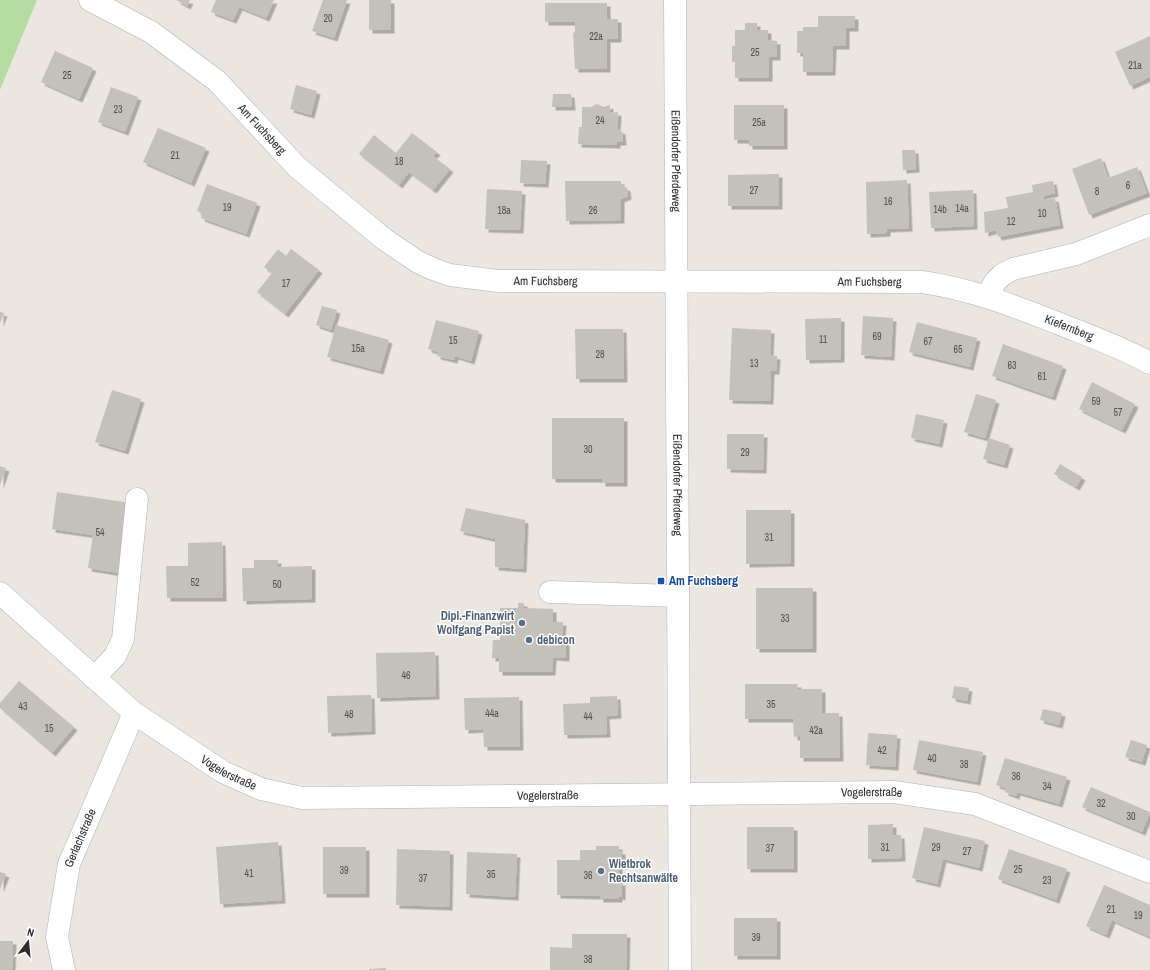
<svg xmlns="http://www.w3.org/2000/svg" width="1150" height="970" viewBox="0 0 1150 970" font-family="'Archivo Narrow',sans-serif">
	<defs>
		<filter id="shadow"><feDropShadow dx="3.5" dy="3.5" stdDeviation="0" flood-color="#0004"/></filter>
	</defs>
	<rect width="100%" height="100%" fill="#ebe6df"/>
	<path fill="#b4dca1" d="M0,0h37l-37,90z"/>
	<path fill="#c4c0ba" filter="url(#shadow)" d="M176,0h14l-3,6z
		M216,0h58l-8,18 -27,-11 -6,13 -22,-8z
		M323,0h24l-13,38 -22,-7z
		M369,0h22v30h-22z
		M545,3h62v16h11v20h-11v30h-32l-2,-37 2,1v-11h-30z
		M818,16h37v12h-9v18h-13l-1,26h-29v-19h-6v-22h6v-4h15z
		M745,23h12v7h11v10l9,1v16h-8v21h-34v-16h-3v-16h3v-16h10z
		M1150,36v41l-20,9 -15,-34z
		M55,51l38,17 -14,31 -38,-17z
		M296,85l21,6 -6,24 -21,-6z
		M111,87l27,10 -13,35 -27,-10z
		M553,94h18l1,13h-20z
		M597,104l7,3 6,-2v8l8,-1 -1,17 5,2 1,11h-6v3l-39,-1 1,-17h3v-20h9z
		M734,105h50v41h-35v-6h-15z
		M158,128l48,20 -15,35 -48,-21z
		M412,133l25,19 -4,4 17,13 -17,21 -24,-18 -10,13 -40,-31 15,-19 22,18z
		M902,150h13l1,19 -13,1z
		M1101,158l7,20 29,-11 10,26 -58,22 -17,-46z
		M521,160l26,1 -2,23 -25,-1z
		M779,174v32h-51v-31z
		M907,180l2,48 -22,1v4l-20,1 -1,-52z
		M565,181h56v4l6,3 1,8 -7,3v21l-55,1z
		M1053,181l2,12 -12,3 1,4 11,-2 5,27 -62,12 -2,-7 -11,3 -1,-21 24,-4 -2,-11 27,-5 -1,-7z
		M207,184l50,19 -11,31 -45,-16 1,-5 -5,-2z
		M487,189l35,2 -2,39 -35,-1z
		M973,190l1,36 -43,2 -2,-36z
		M278,249l8,7 5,-7 28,21 -34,44 -28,-22 15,-19 -8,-6z
		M322,306l15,4 -6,20 -15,-5z
		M0,312l4,1 -4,10z
		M863,316l30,2 -2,39 -30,-2z
		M841,318v41l-35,1 -1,-41z
		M436,320l43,11 -8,30 -16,-5 -1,4 -17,-4 1,-4 -10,-3z
		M917,322l60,16 -7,29 -61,-15z
		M336,325l53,15 -9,31 -53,-14z
		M732,328l39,2 -1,25 7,1 -1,15h-5l-1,30 -41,-1z
		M575,329h48l1,50h-48z
		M1003,344l60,22 -11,31 -60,-21z
		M1092,382l43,22 -13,26 -43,-21z
		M112,390l29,9 -16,52 -30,-9z
		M976,394l20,6 -11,38 -21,-6z
		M916,414l28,6 -5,24 -28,-6z
		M552,418h72v65h-22v-4h-50z
		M727,434h37l-1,36 -36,-1z
		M989,438l21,7 -6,20 -21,-6z
		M1060,464l22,13 -6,10 -22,-13z
		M0,466l6,2 -6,17z
		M57,492l74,11 -6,71 -37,-6 5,-33 -41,-6z
		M466,508l59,12 -2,49 -28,-2v-28l-35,-8z
		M746,510h45v53l-45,1z
		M222,542l1,56h-56l-1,-32h22v-23z
		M254,560h24v7l34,-1v33l-69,2 -1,-33h12z
		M756,588h57v61h-57z
		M518,603h6v5l29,1v13h10l-1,14h4v22l-13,-1 -1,15h-53v-14h-7l1,-18h7v-32h18z
		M435,652l1,44 -59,2 -1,-45z
		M19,681l55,46 -22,26 -52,-45v-5z
		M745,684h53l-1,5h25v24h17l1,45h-40v-22l-6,1 -1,-18h-48z
		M954,686l15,2 -2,13 -15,-3z
		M371,695l1,36 -44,2 -1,-37z
		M617,696l1,19 -12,1 1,18 -43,1 -1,-31 27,-1v-6z
		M519,697l1,50h-36l-1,-18 -18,1 -1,-32z
		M1043,709l19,4 -3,12 -19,-5z
		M868,733l29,2 -2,32 -29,-2z
		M919,740l64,12 -6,30 -64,-12z
		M1131,740l16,5 -5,17 -17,-5z
		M1005,758l62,19 -8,27 -42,-12 -1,4 -11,-4 1,-4 -10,-3z
		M1091,787l59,25 -8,20 -60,-25z
		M893,824v11h8l1,23 -34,1v-34z
		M747,827h47v42h-47z
		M924,827l61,14 -6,27 -36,-9 -6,25 -25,-6z
		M278,842l4,58 -62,4 -4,-57z
		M596,846h23v5h3v12h-3v19h3v15l-3,-1v3h-19v-3l-43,-1v-35h23v-10h16z
		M323,847h43v47h-43z
		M397,849l53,2 -1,56 -53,-2z
		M1009,849l58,20 -11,31 -58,-21z
		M467,852l50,2 -2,43 -49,-3z
		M0,872l6,2 -6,15z
		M1104,885l46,20v32l-38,-17 -6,15 -20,-9z
		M734,918h43v38h-43z
		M572,934h55l-1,36h-76v-23l22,1z
		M0,941h13l-1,29h-12z
		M386,968v2h-17v-1z"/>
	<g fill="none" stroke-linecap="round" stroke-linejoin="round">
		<g stroke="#afb0ba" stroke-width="23">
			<g id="minor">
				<path id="s1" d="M90,0l61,32 66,49 80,86 87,72 34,23 15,7 17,6 48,6 424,1c49,7 92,24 138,42 30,12 61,23 90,39"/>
				<path id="s2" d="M675,0l5,970"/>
				<path d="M987,296l8,-14 7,-7 11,-6 63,-15 74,-29"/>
				<path d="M550,592l127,4"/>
				<path id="s3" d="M0,593l134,120 89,59 38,17 41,9 592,-6 81,12 175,68"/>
				<path d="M94,678l21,-22 8,-17 14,-140"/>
				<path id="s4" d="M64,970l-7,-33 12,-73 65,-151"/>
			</g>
		</g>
		<use href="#minor" stroke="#fff" stroke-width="22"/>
	</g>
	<rect fill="#1a4fb4" stroke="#fff" stroke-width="1.5" x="657" y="577" width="8" height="8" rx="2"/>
	<g fill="#5c6f8a" stroke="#fff" stroke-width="1.5">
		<circle cx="522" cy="623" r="4"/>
		<circle cx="529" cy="640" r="4"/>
		<circle cx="601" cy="871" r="4"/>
	</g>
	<g text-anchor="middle" stroke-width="3" stroke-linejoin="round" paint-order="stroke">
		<g font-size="10" fill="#51504f">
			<text x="328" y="22">20</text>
			<text x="596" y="40">22a</text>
			<text x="755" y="56">25</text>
			<text x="1135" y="69">21a</text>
			<text x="67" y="79">25</text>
			<text x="118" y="113">23</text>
			<text x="600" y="124">24</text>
			<text x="759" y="126">25a</text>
			<text x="175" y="159">21</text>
			<text x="399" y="165">18</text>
			<text x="1128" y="189">6</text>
			<text x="754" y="194">27</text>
			<text x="1097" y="195">8</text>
			<text x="888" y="205">16</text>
			<text x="227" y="211">19</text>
			<text x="962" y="212">14a</text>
			<text x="940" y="213">14b</text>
			<text x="504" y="214">18a</text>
			<text x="593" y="214">26</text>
			<text x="1042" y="217">10</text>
			<text x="1011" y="225">12</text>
			<text x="286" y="287">17</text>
			<text x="877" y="340">69</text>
			<text x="823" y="343">11</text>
			<text x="453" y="344">15</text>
			<text x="928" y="345">67</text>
			<text x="358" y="352">15a</text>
			<text x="958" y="353">65</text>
			<text x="600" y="358">28</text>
			<text x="754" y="367">13</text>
			<text x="1012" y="369">63</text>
			<text x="1042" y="380">61</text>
			<text x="1096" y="405">59</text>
			<text x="1118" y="416">57</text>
			<text x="588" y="453">30</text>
			<text x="745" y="456">29</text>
			<text x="100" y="536">54</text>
			<text x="769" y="541">31</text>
			<text x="195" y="586">52</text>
			<text x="277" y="588">50</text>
			<text x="785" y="622">33</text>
			<text x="406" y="679">46</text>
			<text x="771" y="708">35</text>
			<text x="23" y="710">43</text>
			<text x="492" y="717">44a</text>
			<text x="349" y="718">48</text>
			<text x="588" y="720">44</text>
			<text x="49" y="732">15</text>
			<text x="816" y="734">42a</text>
			<text x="882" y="754">42</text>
			<text x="932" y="762">40</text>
			<text x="964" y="768">38</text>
			<text x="1016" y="780">36</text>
			<text x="1047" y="790">34</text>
			<text x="1101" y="807">32</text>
			<text x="1131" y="820">30</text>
			<text x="885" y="851">31</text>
			<text x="936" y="851">29</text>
			<text x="770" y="852">37</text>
			<text x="967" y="855">27</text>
			<text x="1018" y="873">25</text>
			<text x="344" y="874">39</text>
			<text x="249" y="877">41</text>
			<text x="491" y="878">35</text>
			<text x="588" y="879">36</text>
			<text x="423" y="882">37</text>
			<text x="1047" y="884">23</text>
			<text x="1111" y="913">21</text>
			<text x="1138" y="919">19</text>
			<text x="756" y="941">39</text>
			<text x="588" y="963">38</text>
		</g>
		<g font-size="12" fill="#2b2b2b" stroke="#fff">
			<text dy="4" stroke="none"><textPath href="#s1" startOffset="217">Am Fuchsberg</textPath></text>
			<text dy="4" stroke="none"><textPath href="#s2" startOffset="161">Eißendorfer Pferdeweg</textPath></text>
			<text dy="4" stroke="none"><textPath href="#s1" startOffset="553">Am Fuchsberg</textPath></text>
			<text dy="4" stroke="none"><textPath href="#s1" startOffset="877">Am Fuchsberg</textPath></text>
			<text dy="4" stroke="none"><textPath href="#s1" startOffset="1084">Kiefernberg</textPath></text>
			<text dy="4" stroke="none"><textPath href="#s2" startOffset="485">Eißendorfer Pferdeweg</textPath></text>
			<text dy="4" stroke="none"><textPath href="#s3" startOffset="292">Vogelerstraße</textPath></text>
			<text dy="4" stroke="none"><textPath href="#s3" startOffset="940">Vogelerstraße</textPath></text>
			<text dy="4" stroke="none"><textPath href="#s3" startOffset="616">Vogelerstraße</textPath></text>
			<text dy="4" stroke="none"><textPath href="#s4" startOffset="136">Gerlachstraße</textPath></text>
		</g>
		<g font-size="12" font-weight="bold" fill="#164399" stroke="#fff" text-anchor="start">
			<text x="669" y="585">Am Fuchsberg</text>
		</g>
		<g font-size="12" font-weight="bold" fill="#4e5e75" stroke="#fff" text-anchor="start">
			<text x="514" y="620" text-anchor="end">Dipl.-Finanzwirt<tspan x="514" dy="14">Wolfgang Papist</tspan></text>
			<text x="537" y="644">debicon</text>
			<text x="609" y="868">Wietbrok<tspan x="609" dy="14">Rechtsanwälte</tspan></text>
		</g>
	</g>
	<g transform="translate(28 942) rotate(16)" stroke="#ffffff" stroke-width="3" paint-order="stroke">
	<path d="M0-3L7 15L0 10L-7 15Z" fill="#2b2b2b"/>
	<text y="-6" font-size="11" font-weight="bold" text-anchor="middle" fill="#2b2b2b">N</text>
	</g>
</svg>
